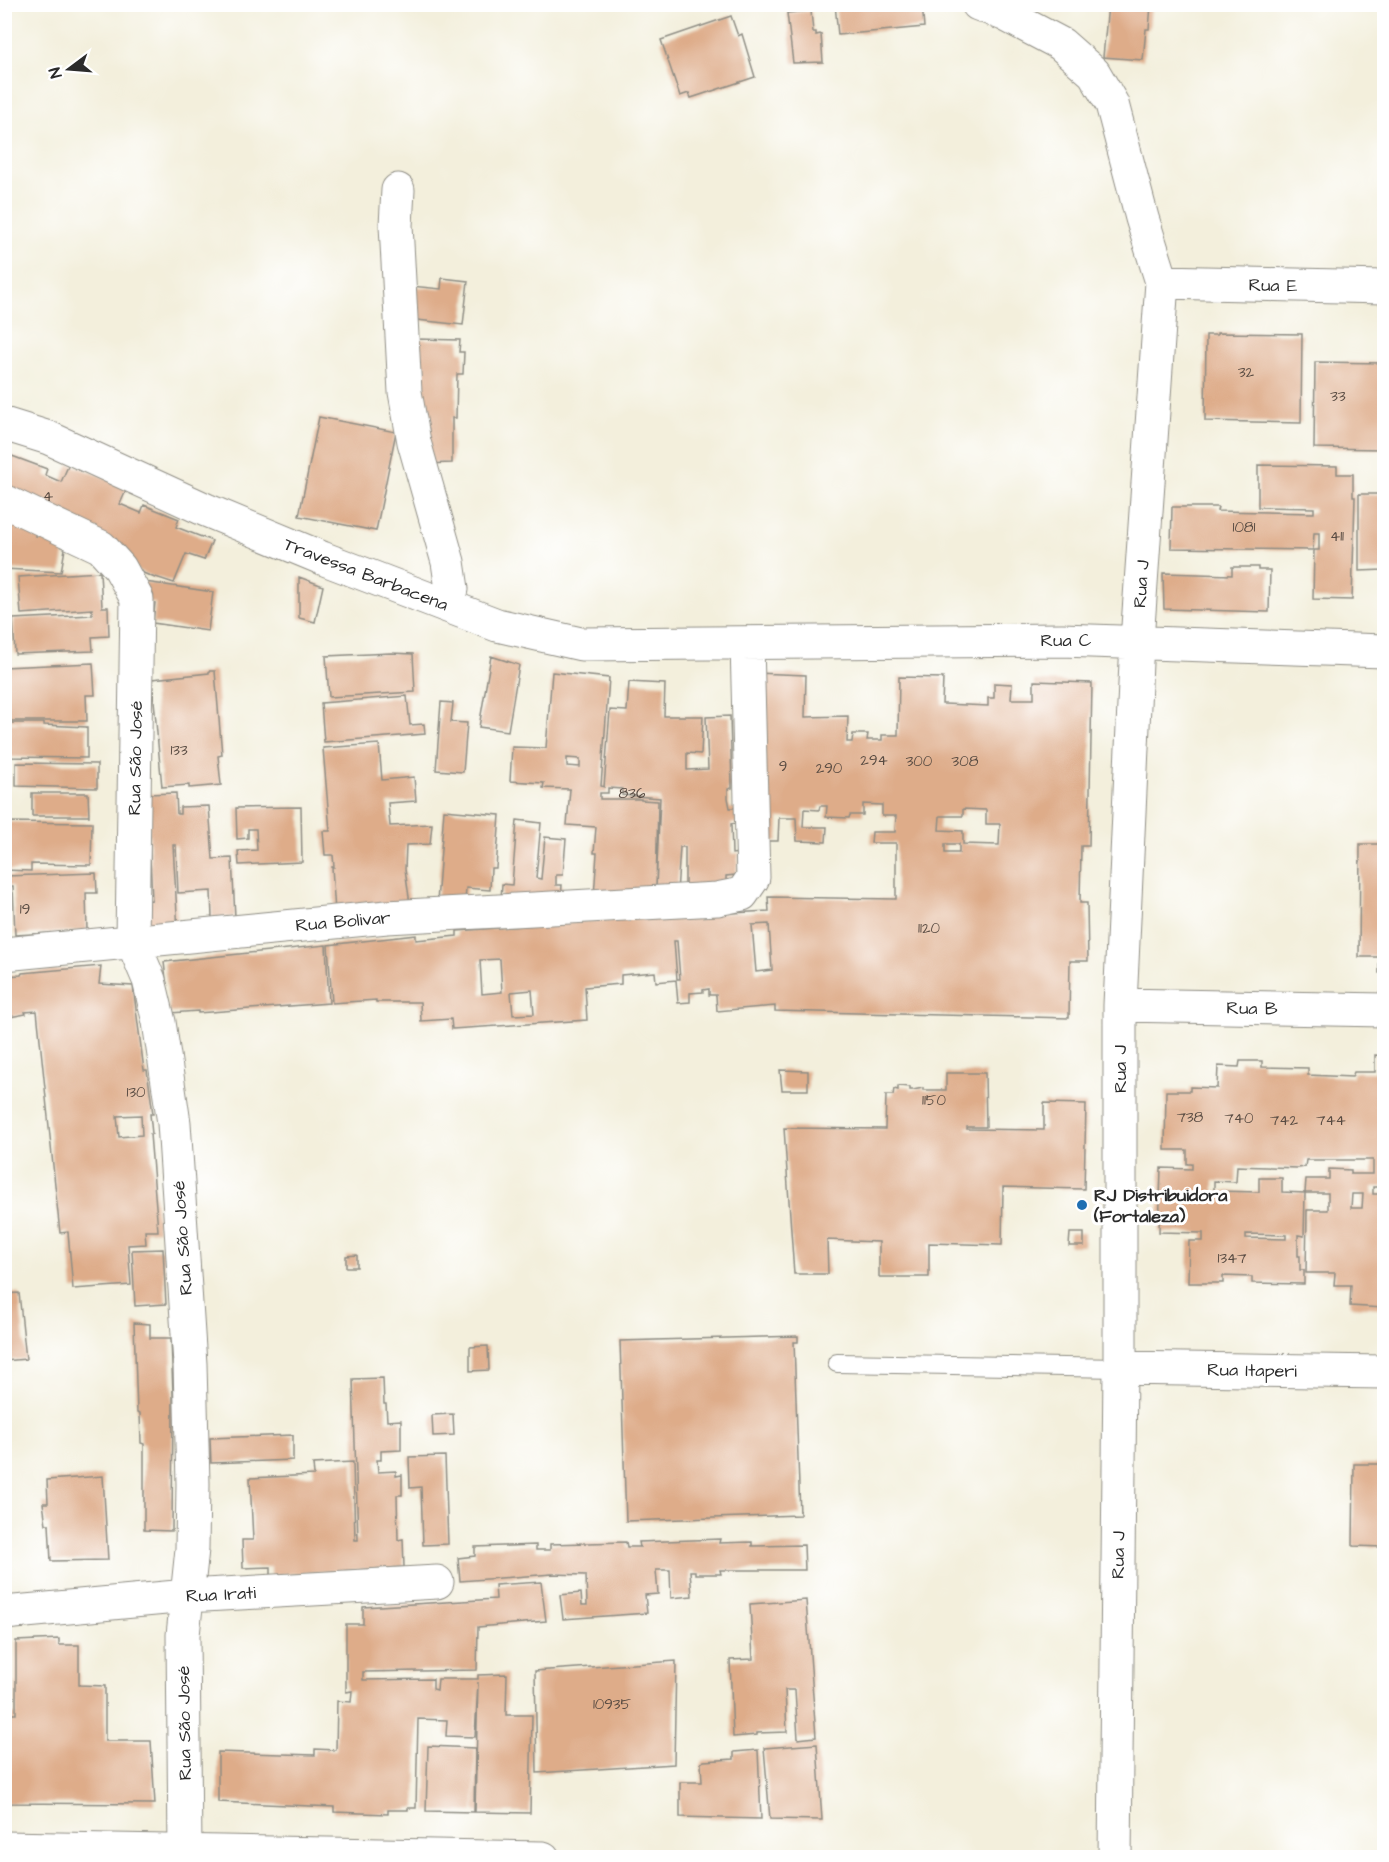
<svg xmlns="http://www.w3.org/2000/svg" width="1389" height="1862" viewBox="0 0 1389 1862" font-family="'Architects Daughter',sans-serif">
	<rect width="100%" height="100%" fill="#fff"/>
	<filter id="ink" filterUnits="userSpaceOnUse"><feTurbulence type="fractalNoise" baseFrequency=".0167" numOctaves="2"/><feDisplacementMap in="SourceGraphic" scale="12" xChannelSelector="R" yChannelSelector="G"/><feConvolveMatrix kernelMatrix="1 2 1 2 8 2 1 2 1" color-interpolation-filters="sRGB"/></filter>
	<filter id="wash" filterUnits="userSpaceOnUse"><feTurbulence type="fractalNoise" baseFrequency=".008" numOctaves="4" result="noise"/><feDisplacementMap in="SourceGraphic" scale="24" xChannelSelector="R" yChannelSelector="G"/><feGaussianBlur stdDeviation="1.35" result="paint"/><feColorMatrix in="noise" values="0 0 0 0 0 0 0 0 0 0 0 0 0 0 0 0 0 1.4 0 .05"/><feComposite in="paint" operator="in"/></filter>
	<g filter="url(#wash)">
		<rect width="100%" height="100%" fill="#f3efdc"/>
		<g id="blocks">
			<path fill="#deac89" fill-rule="evenodd" d="M835,4h87l2,23 -86,8z
				M1108,5h43l-2,24h-3l-3,31 -40,-3z
				M811,11l2,21h3v3l5,-1 2,28 -30,1 -6,-50z
				M731,16l7,20 4,-2 13,43 -64,21 -2,-5 -9,3 -19,-56z
				M442,278l26,3 -5,44 -55,-6 3,-33 30,3z
				M1217,333l85,1 -1,89 -96,-2 1,-86h11z
				M416,339l44,1 -1,12h5l-1,22h-6l-1,44h-4v45l-29,1z
				M1315,362l69,1v86l-70,-1z
				M319,417l77,15 -20,99 -77,-15z
				M4,453l43,16 -2,6 16,7 8,-18 59,22 -8,18 21,9 3,-8 35,14 -3,8 36,14 -8,19 -18,-6 -12,29 -18,-6 -1,1 -35,-15 -116,-67z
				M1258,465l79,1v8h16v23h2l-3,103 -39,-1 1,-49h5v-17h-5l-1,17 -142,-2 1,-41h46l-1,4 97,2v-5l-56,-1z
				M1359,494h25v76l-25,1z
				M4,516l33,7 -2,13 32,1 -6,35 -57,-3z
				M1232,567h26v3h12l-1,42 -105,-3 -1,-36 69,2z
				M100,572l2,35h6l1,29 -17,1 1,14 -78,3 -2,-35 79,-4v-6l-71,5 -3,-37z
				M299,577l24,9 -8,36 -16,-4z
				M145,582l68,10 -5,39 -55,-8 2,-20 -13,-2z
				M391,653l22,1 2,38 -86,5 -3,-41z
				M491,656l28,9 -11,66 -29,-4z
				M93,663l2,32h-9l1,26h-81l-2,-54z
				M209,671h6l7,84 -4,1 3,29 -32,3v-3l-27,2 -10,-108 57,-6z
				M552,672l57,6 -8,108 3,1 6,-77 17,1 2,-29 36,2 -1,32h39l-2,38 -14,-1v17l21,-1 -2,-52 24,-1 2,72 -4,1v9l2,10h7l1,15 -7,1 1,30 7,-1 -3,22 -10,1v17l-41,-1v-45h-5l-3,46 -83,4 3,-44h-3l2,-26 -29,-2 3,-36 -27,-1 1,-5 -34,-2 2,-34 34,1zM567,758l13,1v8l-13,-1zM608,788l14,1v6l38,3 -4,90 2,-87 -17,-1v-1h-41v-6h8z
				M754,673l52,2 -1,42 43,-1 -1,26h5l1,-8h15l-1,6h15v-5h16l1,-58 44,1 -1,26h2l44,2v-8h6v-15l18,1 -1,15h23v-18l58,2 -3,163h-8l-1,57h7l1,58h-18l-1,57 -294,-7v-5l-58,5 -1,-16h-7v-6l-6,1v2l-13,1v9l-12,1 -2,-23 -20,2 -1,-10 -34,3v9l-36,3 2,33 -135,9 -1,-10 -30,2 -1,-19h-44v-2l-44,3 -4,-58 88,-10v5l41,-4v-5l159,-12 153,-8 -1,-14 128,2v-56h-25l1,-11h23l1,-16h-14v-11l-19,-1v11h-13l-1,3 -23,-1 1,-11h-7l-1,4 -15,-1 -1,18h24l-1,15 -29,-1 -1,-23h-17l-1,23h-15zM963,809l23,1v14h14l-1,21 -36,-1v-13l-24,-1 1,-14h23zM945,844h14v9h-14zM769,924l3,46 -16,2 -4,-47zM674,941h3l3,38h-3zM500,959l2,33 -20,2 -2,-34zM532,990l2,24 -21,1 -2,-23z
				M407,696l3,29 14,-1 1,10 -101,8 -3,-39z
				M441,702l12,1 -2,19 16,1 -4,49 -27,-2z
				M4,723h40v2l43,2v31l-83,-1z
				M379,744l3,36 32,-3 2,24 -28,2 2,23 42,-2 -2,20 -24,1 -1,24 5,35 -75,8 -3,-45h2l-1,-12h-8l-2,-24h7l-7,-83z
				M16,763l81,1v24l-81,-2z
				M32,793h56l1,23h-57z
				M176,793l1,21h3v-7l29,-1 4,53 19,-1 3,59 -23,1 -1,-27 -33,2 -2,-48h-3l5,86 -35,4 -2,-34 11,-1 -5,-106z
				M301,807l1,55 -63,3 -1,-14 19,-1 -1,-21h-8v9l-11,1 -1,-31z
				M444,810l56,5 -4,53h-5l-1,22 -24,-2 -1,13 -28,1z
				M517,820l24,3 -5,55 5,1 4,-42 21,2 -3,36h-7v10h6l-1,13 -60,1 1,-15 10,1z
				M4,822l88,1 -1,42 -60,-1v7l-27,-1z
				M1360,844h24v129h-5v-16h-20z
				M96,873l1,20h-11l1,38 -72,4 -2,-49h-8v-10z
				M326,945l3,58 -131,10v-2l-28,2 -6,-51z
				M101,966l-2,18 34,2 11,84h3l6,44h-3l2,20h-2l8,97h-13l1,13 -18,1 3,40 -58,4 -5,-57 -8,1 -23,-222 -12,1 1,2 -22,4v-42l17,-1 1,-2zM141,1115l1,20 -23,2 -2,-21z
				M1375,1055l9,1v131h-11v7h11v114l-34,-2 1,-21h-17l1,-12h-29l1,-63h21v-17h-23l-1,43 -6,-1v21h2v14h4v14l-52,-1v-6l-29,-1v7h-35l1,-42h14v-8l-44,-1 2,-64 31,1v-5h-5v-14h-22l1,-59h24v-4l27,1 1,-22 21,1 1,-6h22v6l46,1v7l44,2 2,-5h21zM1306,1160h67v14h-22v-4l-22,-1v10h-23l-1,14 -23,-1v-14h-23v14l-45,-1v-10l22,1 1,-16 61,2 7,-1zM1352,1194h11l-1,14h-11zM1246,1234l40,1v4l-40,-1z
				M780,1070l28,1v19h-26z
				M946,1073h39l1,54h-19v2l77,1v-27l42,1 -2,85 -81,-2 -1,58 -73,-2v34h-50v-35l-52,-2 1,34h-34l-10,-146 101,1 1,-34h7l1,-6 4,1v-4l12,1v3h3l10,-2v2h23z
				M1070,1233h14v13h-15z
				M163,1249l3,55 -31,2 -3,-56z
				M357,1255v12h-11v-11z
				M19,1293l7,66 -22,2v-67z
				M134,1323l16,1v14h21l2,57 -1,136 -28,-1v-86l-3,-1 -1,-30 -3,-1z
				M798,1336v6h-4l6,173 -174,6 -6,-180z
				M488,1346l1,24 -19,1v-24z
				M383,1378l1,26h2l1,17 14,-1v30l-20,1v9h-4l1,12 18,-1v5l6,-1v20h-5l1,45 5,-1 1,28 -133,8v-8l-28,1 -1,-28h11l-3,-62 64,-3 -1,-11 40,-2 2,78h3l-5,-161z
				M453,1414l1,21 -21,1 -1,-21z
				M293,1435v25l-82,3 -1,-25z
				M445,1456l3,88 -25,1 -2,-58 -11,1 -1,-31z
				M1354,1464h30v83l-31,-1z
				M103,1476l5,84 -57,1 -2,-37h-3l-3,-21h5l-1,-23z
				M720,1539l-1,4 33,-1v4l52,-1 1,25h-85l1,4h-26v-3h-5l2,25 -21,2 -1,-28h-14l2,24 -13,1 2,18 -84,6 -3,-24 21,-2 1,12h5l-1,-30 -34,-1 -92,7 -2,-23 17,-2v-9l61,-2v5h14v-6l76,-2 1,5h13l-1,-5z
				M541,1582l5,39 -68,6 -1,43 -114,2v8l70,-1v10l4,1 1,-11h40v-4l29,-1 -1,41h26l-2,98 -55,-1 3,-130 -3,55 -29,-1 1,-16 -29,-1 -2,89h-8v2h-20v4l-54,-2v-5l-116,-5v-50l97,3v-6l21,1 1,-49 14,1 1,-11 -6,1v-68h17v-17l133,-8 -1,-14z
				M806,1600l10,137 -18,2 -3,-49h-10l2,42 -30,1v2l-24,2 -3,-77 23,-1 -3,-55z
				M59,1639v6h20v40l26,1v55h46l4,63 -151,-1v-89h12v-73z
				M676,1661l-2,103 -137,9 -2,-102z
				M817,1744l5,76 -52,-1 -6,-71z
				M428,1746l47,2 -1,64 -48,-1z
				M758,1750l3,69 -81,-2v-35h22l-1,-19 3,-2 30,-2v-7z"/>
		</g>
	</g>
	<g filter="url(#ink)">
		<use href="#blocks" fill-opacity="0" stroke="#8f8d84" stroke-width="1.5"/>
		<g fill="none" stroke-linecap="round" stroke-linejoin="round">
			<g stroke="#8f8d84" stroke-width="20">
				<path id="lane" d="M837,1363l283,5"/>
			</g>
			<g stroke="#8f8d84" stroke-width="35">
				<path id="street" d="M978,4l26,10 57,30 33,29 18,31 30,114 20,64 -25,359 -17,364v363l-5,490
					M398,190l-2,35 9,167 9,50 34,120 4,27 -4,17
					M1162,282l222,5
					M4,424l45,14 157,72 116,48 175,67 84,19 481,-4 322,11
					M4,501l97,46 19,21 17,31 -5,341 17,40 10,42 15,101 16,241 3,120 -1,65 -9,86 2,217
					M4,954l383,-37 330,-18 25,-5 11,-16 -6,-234
					M1120,1005l264,5
					M1120,1368l264,4
					M4,1613l183,-17 250,-14"/>
			</g>
			<g stroke="#8f8d84" stroke-width="35">
				<path id="primary" d="M4,1848l539,10"/>
			</g>
			<use href="#lane" stroke="#fff" stroke-width="18"/>
			<use href="#street" stroke="#fff" stroke-width="33"/>
			<use href="#primary" stroke="#fff" stroke-width="33"/>
		</g>
	</g>
	<circle fill="#1f6fb2" stroke="#fff" stroke-width="2" cx="1082" cy="1205" r="6"/>
	<g text-anchor="middle" stroke-width="6" stroke-linejoin="round" paint-order="stroke">
		<g font-size="15" fill="#584b42">
			<text x="1246" y="377">32</text>
			<text x="1338" y="401">33</text>
			<text x="48" y="501">4</text>
			<text x="1244" y="532">1081</text>
			<text x="1337" y="541">411</text>
			<text x="179" y="755">133</text>
			<text x="874" y="765">294</text>
			<text x="919" y="766">300</text>
			<text x="965" y="766">308</text>
			<text x="783" y="771">9</text>
			<text x="829" y="773">290</text>
			<text x="632" y="798">836</text>
			<text x="25" y="914">19</text>
			<text x="929" y="933">1120</text>
			<text x="136" y="1097">130</text>
			<text x="934" y="1105">1150</text>
			<text x="1190" y="1122">738</text>
			<text x="1239" y="1123">740</text>
			<text x="1284" y="1125">742</text>
			<text x="1331" y="1125">744</text>
			<text x="1232" y="1263">1347</text>
			<text x="612" y="1709">10935</text>
		</g>
		<g font-size="18" fill="#2b2b2b" stroke="#fff">
			<text transform="translate(1273 285) rotate(1)" y="6">Rua E</text>
			<text transform="translate(366 574) rotate(21)" y="6">Travessa Barbacena</text>
			<text transform="translate(1141 584) rotate(-86)" y="6">Rua J</text>
			<text x="1066" y="646">Rua C</text>
			<text transform="translate(135 758) rotate(-89)" y="6">Rua São José</text>
			<text transform="translate(343 921) rotate(-5)" y="6">Rua Bolivar</text>
			<text transform="translate(1252 1008) rotate(1)" y="6">Rua B</text>
			<text transform="translate(1120 1069) rotate(-90)" y="6">Rua J</text>
			<text transform="translate(182 1238) rotate(-94)" y="6">Rua São José</text>
			<text transform="translate(1252 1370) rotate(1)" y="6">Rua Itaperi</text>
			<text transform="translate(1118 1555) rotate(-89)" y="6">Rua J</text>
			<text transform="translate(221 1594) rotate(-3)" y="6">Rua Irati</text>
			<text transform="translate(184 1723) rotate(-91)" y="6">Rua São José</text>
		</g>
		<g font-size="18" font-weight="bold" fill="#2b2b2b" stroke="#fff" text-anchor="start">
			<text x="1094" y="1201">RJ Distribuidora<tspan x="1094" dy="21">(Fortaleza)</tspan></text>
		</g>
	</g>
	<rect width="1389" height="1862" fill="none" stroke="#fff" stroke-width="24"/>
	<g transform="translate(69 69) rotate(254)" stroke="#ffffff" stroke-width="4.5" paint-order="stroke">
	<path d="M0-4.5L10 22L0 15L-10 22Z" fill="#2b2b2b"/>
	<text y="-9" font-size="16" font-weight="bold" text-anchor="middle" fill="#2b2b2b">N</text>
	</g>
</svg>
